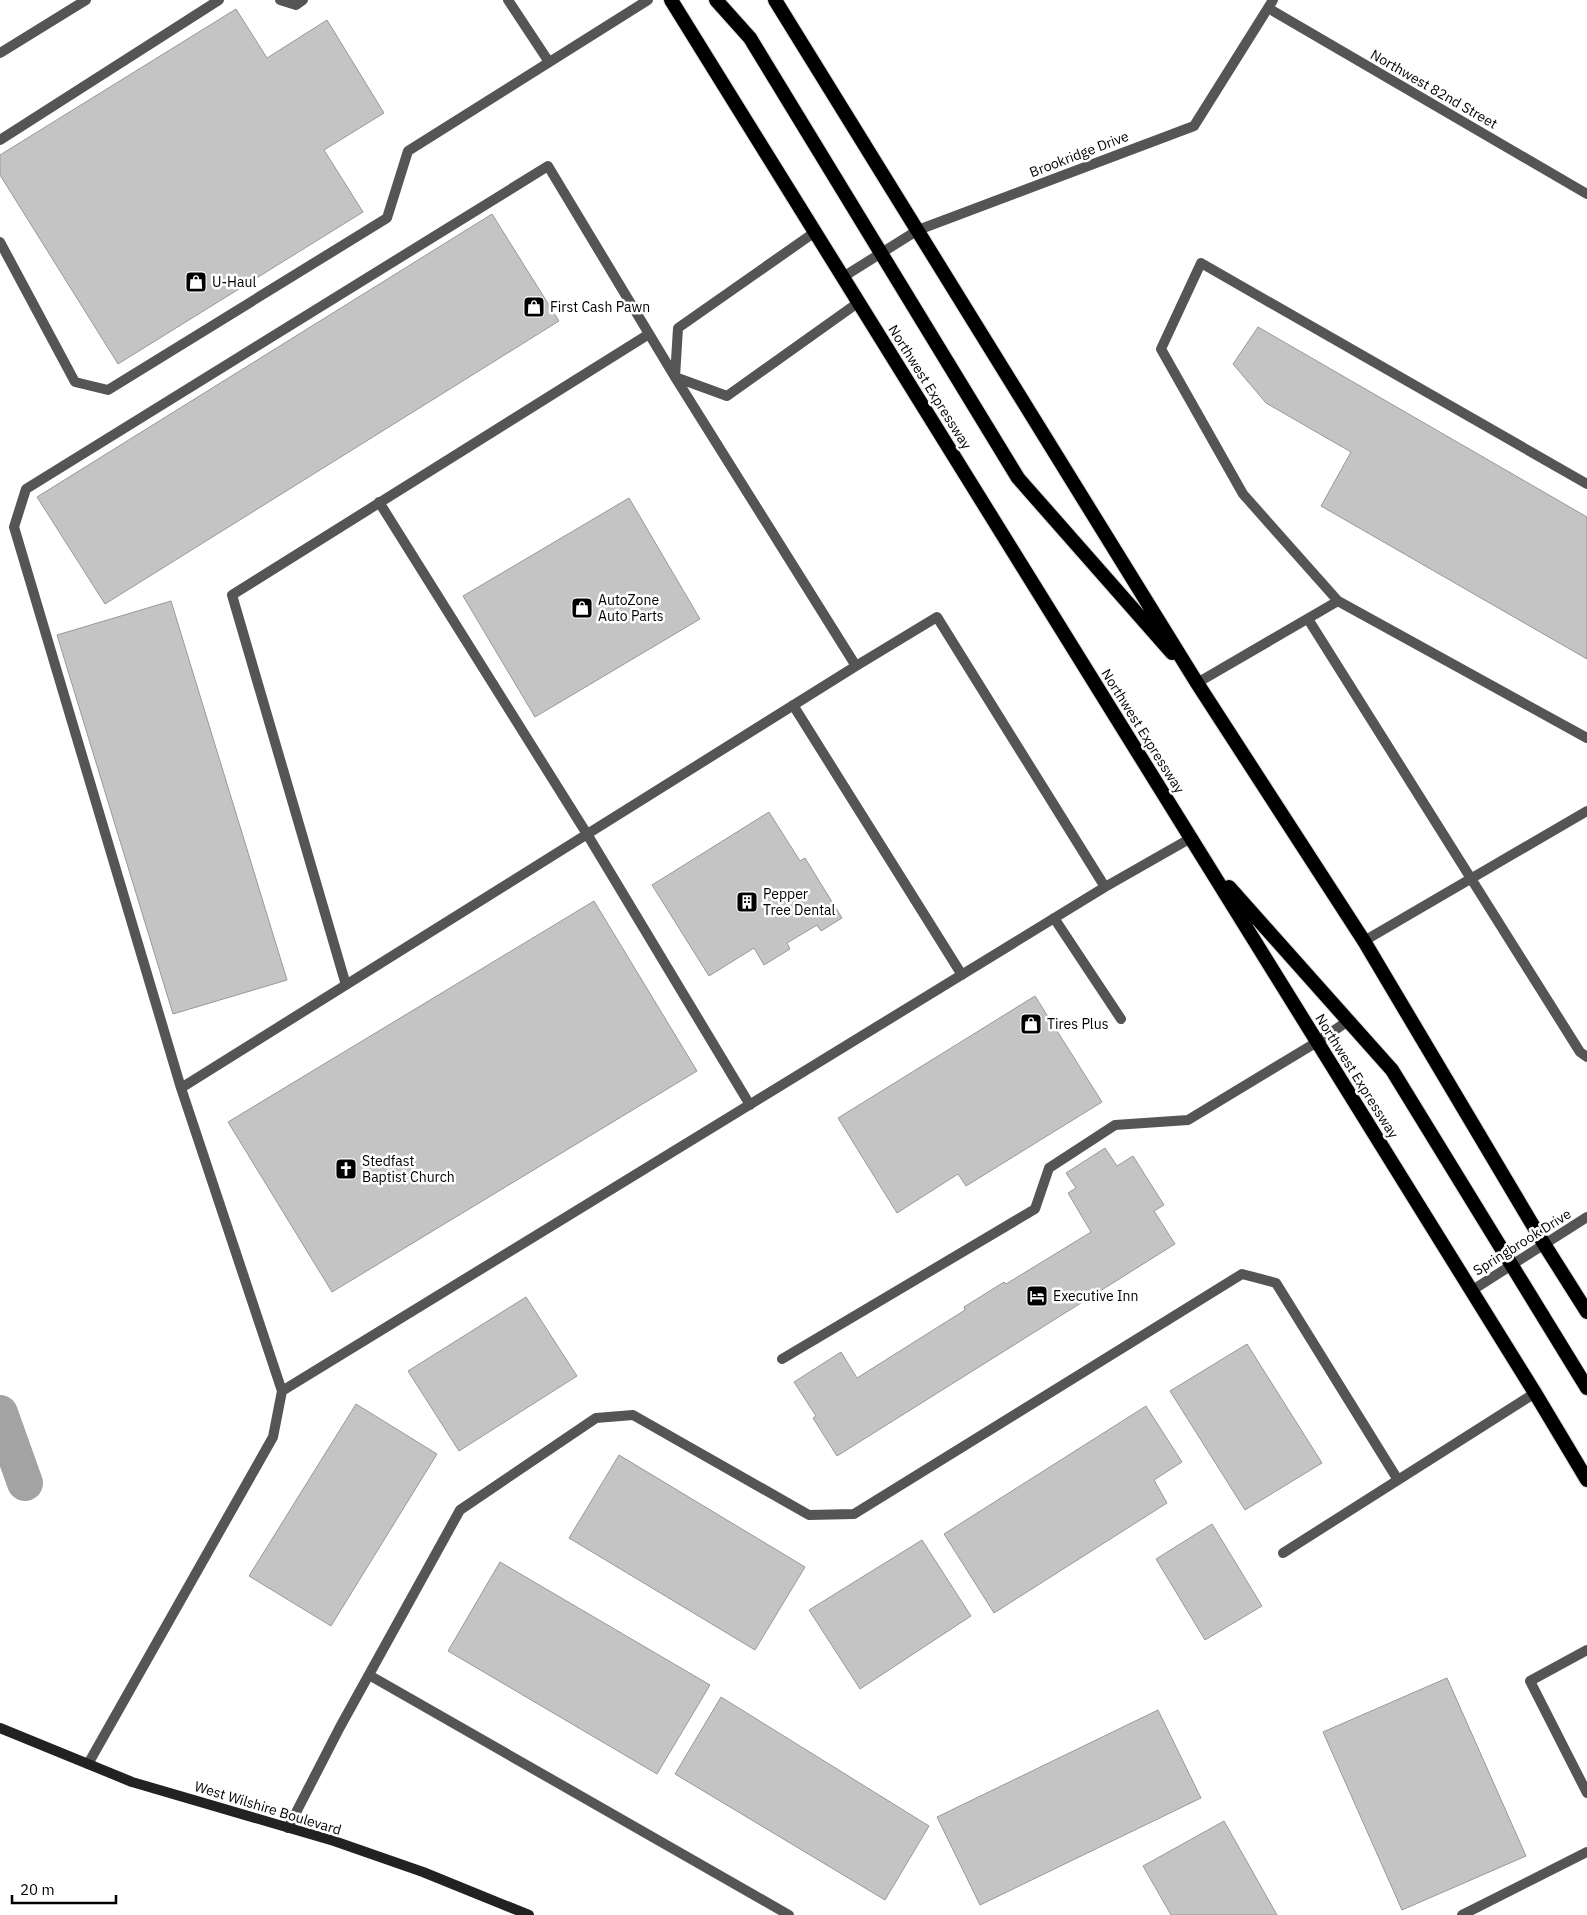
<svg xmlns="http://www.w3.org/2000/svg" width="1587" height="1915" viewBox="0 0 1587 1915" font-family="'IBM Plex Sans',sans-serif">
	<rect width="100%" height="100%" fill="#fff"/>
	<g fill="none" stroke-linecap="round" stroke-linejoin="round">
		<path stroke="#a3a3a3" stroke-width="36" d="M0,1413l25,70"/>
	</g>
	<path fill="#c4c4c4" stroke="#999" d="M236,9l31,49 60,-38 57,93 -60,37 39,62 -245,152 -118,-189v-20z
		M492,214l67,107 -454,283 -68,-107z
		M1258,327l329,190v142l-266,-153 30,-54 -85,-49 -33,-39z
		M629,498l71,121 -165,98 -72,-121z
		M171,601l116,379 -114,34 -116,-379z
		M769,812l31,49 5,-3 37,60 -21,13 -4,-6 -30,18 3,6 -26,16 -10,-17 -45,28 -57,-91z
		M594,901l103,170 -365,221 -104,-170z
		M1035,996l67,106 -136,84 -8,-12 -61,39 -59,-95z
		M1105,1148l12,18 16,-10 31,49 -10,6 21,33 -338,212 -24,-38 3,-2 -22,-34 47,-30 16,26 108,-68 -1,-3 40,-25 2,2 85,-52 -23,-39 8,-5 -10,-15z
		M526,1297l51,79 -118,75 -51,-80z
		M1247,1344l75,119 -77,47 -75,-119z
		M356,1404l81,50 -106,172 -82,-50z
		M1146,1406l36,56 -28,18 13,23 -173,110 -50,-79z
		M619,1455l186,112 -50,83 -186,-112z
		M1212,1524l50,82 -57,34 -49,-81z
		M922,1540l49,76 -111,73 -51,-79z
		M500,1562l210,123 -53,89 -209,-123z
		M1447,1678l79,178 -124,54 -79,-178z
		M721,1697l208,129 -44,74 -210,-126z
		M1158,1710l43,88 -221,107 -43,-88z
		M1224,1821l53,94h-106l-28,-49z"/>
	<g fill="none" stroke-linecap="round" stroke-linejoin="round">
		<g stroke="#dbdbdb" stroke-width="16">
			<path id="trunk" d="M671,0l864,1393 52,87
				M716,0l34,38 268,440 154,175
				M775,0l422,683 167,258 180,303 43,68
				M1229,887l163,183 195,318"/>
		</g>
		<path stroke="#555" stroke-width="10" d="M280,0l16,5 7,-5
			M508,0l41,62
			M0,53l86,-53
			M0,140l219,-140
			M815,232l-137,96 -3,49 52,19 132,-94
			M0,242l75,140 33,8 279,-172 21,-67 240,-151
			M379,502l208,332 163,271
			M1338,601l-95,-107 -82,-145 40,-86 386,221
			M1308,619l272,433 7,5
			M856,666l81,-49 168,270
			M1197,683l141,-82 249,137
			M793,705l169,270
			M1054,918l67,101
			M1364,941l223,-130
			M346,985l-114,-390 417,-261
			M181,1088l675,-422 -181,-289 -127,-211 -522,323 -12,38 167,561 101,303 823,-504 86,-49
			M782,1359l253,-150 14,-41 66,-43 73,-5 129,-78 31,-21
			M1283,1553l252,-160
			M1587,1650l-57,31 57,112
			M369,1675l420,240
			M88,1764l185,-327 9,-46
			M288,1828l52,-101 120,-217 136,-92 37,-3 176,100 45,-1 388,-240 34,9 122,197
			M1462,1915l125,-63"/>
		<path stroke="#555" stroke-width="10" d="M1268,8l319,186
			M843,277l75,-47 276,-104 79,-126
			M1471,1291l116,-74"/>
		<path stroke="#222" stroke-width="10" d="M0,1728l132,54 202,59 89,31 106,43"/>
		<use href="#trunk" stroke="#000" stroke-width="14"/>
	</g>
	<defs>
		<g id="shop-square" transform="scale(1.125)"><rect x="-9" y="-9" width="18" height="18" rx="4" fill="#000" stroke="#fff"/><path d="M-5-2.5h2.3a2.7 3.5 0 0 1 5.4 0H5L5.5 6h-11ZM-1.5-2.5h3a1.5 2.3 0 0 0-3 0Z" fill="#fff"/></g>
		<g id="building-square" transform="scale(1.125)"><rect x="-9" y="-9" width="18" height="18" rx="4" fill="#000" stroke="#fff"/><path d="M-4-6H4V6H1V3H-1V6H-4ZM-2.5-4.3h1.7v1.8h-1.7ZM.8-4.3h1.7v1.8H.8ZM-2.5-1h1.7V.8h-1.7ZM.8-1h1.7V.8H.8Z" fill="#fff"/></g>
		<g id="church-square" transform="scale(1.125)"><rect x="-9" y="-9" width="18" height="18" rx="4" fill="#000" stroke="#fff"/><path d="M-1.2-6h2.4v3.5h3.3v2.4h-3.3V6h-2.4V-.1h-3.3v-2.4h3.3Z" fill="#fff"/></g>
		<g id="hotel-square" transform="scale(1.125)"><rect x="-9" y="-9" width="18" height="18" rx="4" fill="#000" stroke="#fff"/><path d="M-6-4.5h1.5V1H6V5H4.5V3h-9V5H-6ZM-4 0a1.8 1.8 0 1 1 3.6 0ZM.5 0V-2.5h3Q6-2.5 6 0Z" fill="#fff"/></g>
	</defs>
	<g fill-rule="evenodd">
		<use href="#shop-square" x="196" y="282"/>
		<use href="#shop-square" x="534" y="307"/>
		<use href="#shop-square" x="582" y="608"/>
		<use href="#building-square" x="747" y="902"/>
		<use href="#shop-square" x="1031" y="1024"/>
		<use href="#church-square" x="346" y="1169"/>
		<use href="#hotel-square" x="1037" y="1296"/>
	</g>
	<g text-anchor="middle" stroke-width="5" stroke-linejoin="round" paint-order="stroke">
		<g font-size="14" fill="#000" stroke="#fff">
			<text transform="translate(1434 89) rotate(30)" y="5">Northwest 82nd Street</text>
			<text transform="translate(1079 154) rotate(-21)" y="5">Brookridge Drive</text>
			<text transform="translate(930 387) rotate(58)" y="5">Northwest Expressway</text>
			<text transform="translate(1143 731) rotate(58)" y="5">Northwest Expressway</text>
			<text transform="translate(1357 1076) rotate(58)" y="5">Northwest Expressway</text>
			<text transform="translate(1522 1242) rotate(-32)" y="5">Springbrook Drive</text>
			<text transform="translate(268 1808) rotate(17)" y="5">West Wilshire Boulevard</text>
		</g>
		<g font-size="14" fill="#000" stroke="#fff" text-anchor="start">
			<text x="212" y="287">U-Haul</text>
			<text x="550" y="312">First Cash Pawn</text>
			<text x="598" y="605">AutoZone<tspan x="598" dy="16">Auto Parts</tspan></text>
			<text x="763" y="899">Pepper<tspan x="763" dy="16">Tree Dental</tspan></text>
			<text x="1047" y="1029">Tires Plus</text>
			<text x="362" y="1166">Stedfast<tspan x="362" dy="16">Baptist Church</tspan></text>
			<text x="1053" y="1301">Executive Inn</text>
		</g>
	</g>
	<path d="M12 1895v8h104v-8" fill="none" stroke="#000000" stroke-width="2.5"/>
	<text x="20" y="1895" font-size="15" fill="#000000" stroke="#ffffff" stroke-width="4" paint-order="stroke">20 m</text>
</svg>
